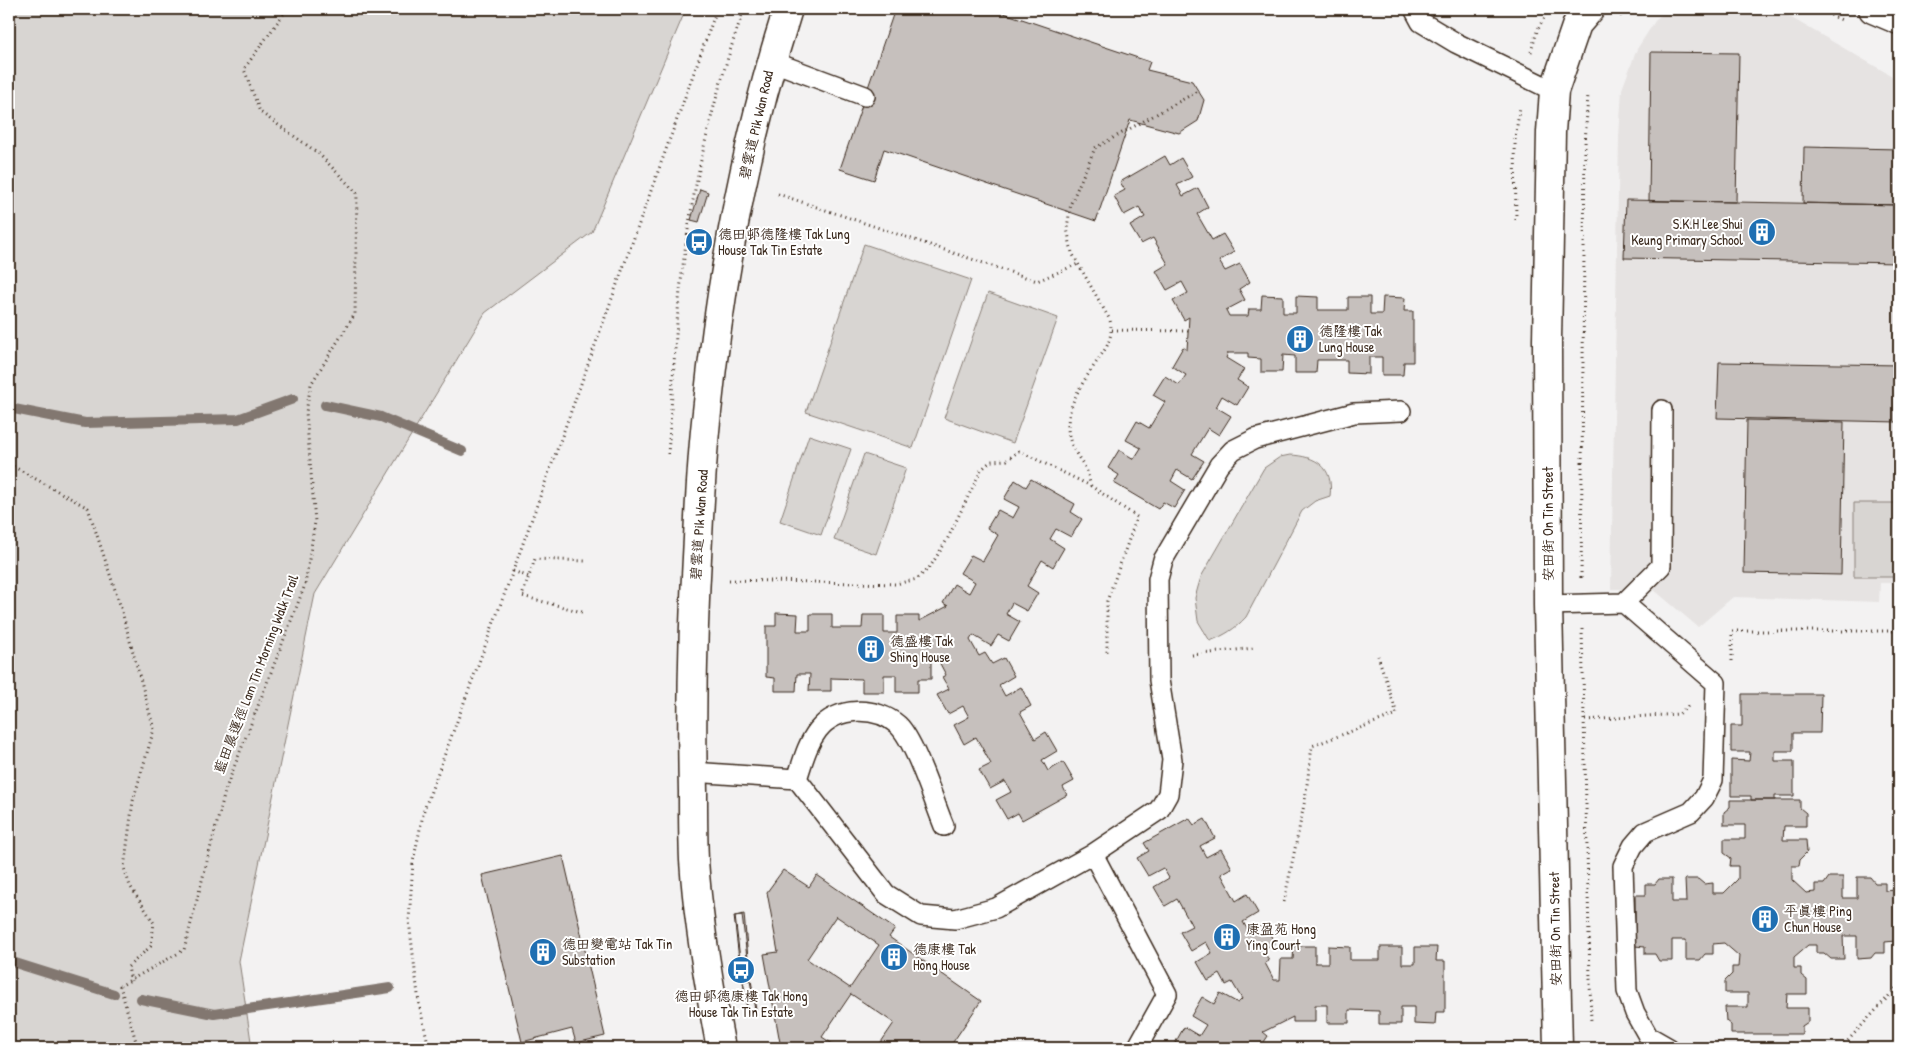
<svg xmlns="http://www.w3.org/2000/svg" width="1908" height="1057" viewBox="0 0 1908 1057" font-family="'Patrick Hand','LXGW WenKai TC',sans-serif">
	<rect width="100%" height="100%" fill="#f3f2f2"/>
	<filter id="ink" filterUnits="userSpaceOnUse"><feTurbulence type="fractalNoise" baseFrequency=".02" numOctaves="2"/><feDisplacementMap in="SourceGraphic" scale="10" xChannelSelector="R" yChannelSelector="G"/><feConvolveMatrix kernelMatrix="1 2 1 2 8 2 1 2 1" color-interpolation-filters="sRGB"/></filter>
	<g filter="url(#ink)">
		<path fill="#e6e3e2" d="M1671,9h105l123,71v503h-19l-1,19 -146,-5 -35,30 -45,-38h-42l8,-452 3,-48 15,-40 20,-31z"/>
		<path fill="#d8d5d2" stroke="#8a8078" d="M9,9h677l-94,223 -107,81 -170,281 -76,367 13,87h-243z
			M864,244l107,36 -58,168 -107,-36z
			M988,293l70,25 -45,125 -69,-25z
			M809,435l42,14 -30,86 -41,-14z
			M864,454l42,14 -30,86 -42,-14z
			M1290,455c26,1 44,12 40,41l-15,5 -13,10 -56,106c-11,12 -21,18 -36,24l-12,-20 -3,-23 3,-11 3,-10 63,-109 16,-11z
			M1854,503h45v74h-45z"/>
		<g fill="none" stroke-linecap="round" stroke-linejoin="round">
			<path stroke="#827770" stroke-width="10" d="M325,405l56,12 81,34
				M9,408l76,15 153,-4 55,-20
				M9,961l105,33
				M141,999l73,15 176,-26"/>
		</g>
		<path fill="#c6c0bd" stroke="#3b2a1e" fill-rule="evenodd" d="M895,9h97l158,53 -3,8 45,11 12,19 -6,21 -19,12 -49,-13 -34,101 -212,-72 -10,31 -34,-11z
			M1651,52l88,1 -3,149 -87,-1z
			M1804,147l95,2v56l-96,-2z
			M1165,156l5,9 11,-7 11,19 -15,8 6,11 15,-8 10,19 -11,7 15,26 11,-6 11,18 -15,9 6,10 15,-7 10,18 -11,7 6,11 -19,10 3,6h19l1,-7h12l1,-14 21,1v17h13v-17l22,1v13h30v-13h22v17h12l1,-17 22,1 -1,13h9v51h-9l-1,13h-21v-18h-13v17l-22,-1v-13h-30l-1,13h-21v-17l-12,-1 -1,17h-21v-13l-13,-1v-5h-20l-2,5 18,11 -7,11 11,7 -11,18 -15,-9 -6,11 15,9 -12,19 -11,-7 -16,26 12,7 -12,18 -15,-9 -6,11 14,9 -11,18 -11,-6 -5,7 -44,-26 5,-8 -11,-7 11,-18 15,9 7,-11 -15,-8 11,-19 12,7 16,-26 -12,-7 12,-19 14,9 7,-10 -14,-9 11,-19 4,3 2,-33 -5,3 -11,-19 15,-8 -6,-11 -15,8 -11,-19 12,-7 -15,-26 -12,6 -11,-18 15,-9 -6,-10 -15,8 -10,-19 11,-6 -5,-8z
			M700,189l8,3 -9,30 -8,-2z
			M1626,200l273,5v58l-275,-5z
			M1719,362l180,3v57l-182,-4z
			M1747,420l97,2 -3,153 -97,-2z
			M1031,479l44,25 -4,8 11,7 -11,18 -15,-8 -6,10 14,9 -11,19 -11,-7 -15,26 11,7 -11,18 -15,-8 -6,11 14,8 -11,19 -11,-6 -7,11 -18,-11 -3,5 9,16 6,-3 7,11 12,-6 10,18 -15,9 6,11 16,-9 10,19 -11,6 15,27 11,-7 11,19 -15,9 6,11 15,-9 11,19 -11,6 4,8 -45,25 -4,-7 -11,6 -11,-19 15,-8 -6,-11 -15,8 -11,-19 12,-6 -15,-27 -12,7 -10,-19 15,-8 -6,-11 -15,8 -11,-19 12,-6 -7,-12 4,-2 -9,-17h-6v21h-13v13h-22v-17h-12v17h-22v-13l-31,-1v13h-22l1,-17h-13l-1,17h-21v-13l-9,-1v-51h10v-13l22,1 -1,17h13v-17h22v14h30l1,-13h21v18h13v-17h22v5l29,-15 -5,-3 11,-19 15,9 6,-11 -15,-9 11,-18 12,6 15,-26 -11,-7 11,-18 15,8 6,-11 -15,-8 11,-19 11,7z
			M1742,694h79l-1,39h-27v18h-18v10h19v35h-19v4h-24v-4h-20v-36l18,1 1,-9h-19v-26h11z
			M1730,800h70v8l6,5v13h-22l-1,14h23l1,12 -7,7 -1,7h-7v14l14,13 9,-1v-8h9l5,-7h14v21h14v-21h13l5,6h10v8l10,-1v51l-10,1v11h-10l-4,5 -14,1v-23h-14l1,23h-13l-7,-6h-8v-8h-8l-14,12v11h7v7l6,5v14h-20l-1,14h22v14l-6,4v8h-71v-9l-5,-4 -1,-14h23v-14h-23v-12l7,-7v-7h6l1,-11 -15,-13 -11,1v10h-8l-5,6h-14v-20h-14v21h-13l-4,-7h-10v-7l-10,-1v-51h11v-11h9l4,-5h13v23h14l-1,-23h13l6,5 9,-1v10h11l14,-14v-13h-8l1,-8 -7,-5v-14h21v-14h-21v-13l6,-5z
			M1189,818l5,7 11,-6 10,19 -15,8 6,11 15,-8 11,19 -11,6 15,27 11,-7 11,19 -15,9 6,10 15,-8 11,19 -12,6 6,12 -4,2 9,17h6l1,-21h12l1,-13h21v17h13v-17l22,1v13h30v-13h22v17h13v-17h22l-1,14h9v51h-9l-1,13 -21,-1v-17h-13v17h-22v-13l-30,-1v13h-22v-18h-12v17h-22v-5l-30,15 5,4 -8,12h-13l-4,-3 -2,3h-62l-5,-3 10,-18 15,9 7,-11 -15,-9 11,-19 12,7 6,-11 18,10 4,-4 -10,-17 -6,3 -6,-11 -12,7 -11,-19 15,-9 -6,-11 -15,9 -11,-19 12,-6 -15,-27 -12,7 -11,-19 15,-9 -6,-10 -15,8 -11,-18 12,-7 -5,-8z
			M563,856l42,180 -29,7 -4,-14 -50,13 -40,-167z
			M783,870l26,17 8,-12 78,54 -6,8 92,64 -32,47h-72l17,-25 -43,-29 -29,43 17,11h-58l-17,-94 14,-2 -11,-60zM836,916l43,29 -29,43 -43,-29z
			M744,914l4,44 -8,1 -5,-43z
			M742,915l5,43 -8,1 -5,-43z
			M750,980l6,36 -8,1 -5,-36z
			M751,980l6,36 -8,1 -6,-36z"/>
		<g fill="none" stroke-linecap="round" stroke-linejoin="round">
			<g stroke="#3b2a1e" stroke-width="22">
				<path id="service" d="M1414,9l7,13 35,21 98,48
					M771,61l94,35
					M1624,603l37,-37 1,-156
					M1548,605l76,-2 92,80 -3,97 -9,18 -13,14 -46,20 -12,14 -10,20 4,125 8,22 13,23 21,12
					M692,772l105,7 89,115 35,22 34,3 41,-11 97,-54 66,-44 9,-16 4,-34 -13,-80 -1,-101 5,-19 56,-95 14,-15 22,-11 99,-26 47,-2
					M797,779c6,-18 10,-35 21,-49 19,-24 58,-24 80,-5 17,16 36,77 46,101
					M1093,854l74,140 -30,54"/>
			</g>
			<g stroke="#3b2a1e" stroke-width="31">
				<path id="minor" d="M1873,9l26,11
					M1558,1048l-10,-443 -1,-265 4,-208 3,-41 23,-67 13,-15"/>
			</g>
			<g stroke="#3b2a1e" stroke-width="31">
				<path id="secondary" d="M721,1048c-12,-62 -23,-125 -27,-188 -1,-23 -1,-46 -1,-68 -2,-85 0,-169 5,-254 2,-42 4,-84 9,-126 14,-136 39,-273 81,-403"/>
			</g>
			<path stroke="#3b2a1e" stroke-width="3" stroke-dasharray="1 4" stroke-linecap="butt" d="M1817,9l27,12
				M1620,16l9,-7
				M1531,52l6,-21 7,-13
				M778,194l259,87 41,-17
				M1516,220l-1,-82 5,-31
				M1112,330l76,1
				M668,454c5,-65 7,-131 16,-196 11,-85 32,-169 60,-249
				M9,464l79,44 33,100 33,121 -21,72 -9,67 6,18 24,37 -3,23 -23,21 3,14
				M1091,486c-2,-6 -3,-13 -6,-19 -6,-9 -12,-17 -15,-27 -10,-33 20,-67 36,-92 5,-10 6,-17 4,-28l-38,-67 -5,-25 4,-25 24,-55 103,-57
				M513,571l16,6
				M1581,578l4,-434 3,-50
				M729,580l167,4 21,-5 13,-12 17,-27 34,-70 10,-9 16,-1 12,-9 72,35 46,31 -30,84v52
				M582,612l-60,-16 13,-37 51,2
				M1582,629l9,394
				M1192,655l62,-7
				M1732,661v-30h167
				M1585,720l94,-6 9,-8
				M1284,902l21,-102 7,-54 85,-32 -19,-58
				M677,1045l1,3
				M140,1048l-3,-3 -17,-59 64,-36 42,-162 79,-203 10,-63 -9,-110 5,-28 44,-70 2,-121 -39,-40 -58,-41 -16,-43 43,-60
				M429,1048l-10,-45 -10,-82 4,-59 11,-52 89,-239 204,-562
				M1841,1048l58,-63"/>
			<use href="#service" stroke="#fff" stroke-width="19"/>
			<use href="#minor" stroke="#fff" stroke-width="28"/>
			<use href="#secondary" stroke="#fff" stroke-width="28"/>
		</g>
	</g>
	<defs>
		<g id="building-disc" transform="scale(1.4375)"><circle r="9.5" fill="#1f6fb2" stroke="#fff"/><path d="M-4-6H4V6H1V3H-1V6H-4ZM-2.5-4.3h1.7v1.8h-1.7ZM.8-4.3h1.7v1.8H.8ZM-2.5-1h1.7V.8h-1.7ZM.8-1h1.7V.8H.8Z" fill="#fff"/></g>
		<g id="bus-disc" transform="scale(1.4375)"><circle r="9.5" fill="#1f6fb2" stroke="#fff"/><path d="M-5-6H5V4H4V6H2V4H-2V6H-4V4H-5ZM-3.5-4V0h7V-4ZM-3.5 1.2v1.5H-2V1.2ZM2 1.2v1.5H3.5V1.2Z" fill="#fff"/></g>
	</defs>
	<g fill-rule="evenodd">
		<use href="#building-disc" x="1762" y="232"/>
		<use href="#bus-disc" x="699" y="242"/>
		<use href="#building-disc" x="1300" y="339"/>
		<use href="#building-disc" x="871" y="649"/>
		<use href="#building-disc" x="1765" y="919"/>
		<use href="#building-disc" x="1227" y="937"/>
		<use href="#building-disc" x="543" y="952"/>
		<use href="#building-disc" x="894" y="957"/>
		<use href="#bus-disc" x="741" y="970"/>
	</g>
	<g text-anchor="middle" stroke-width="4" stroke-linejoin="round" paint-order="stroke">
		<g font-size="14" fill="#3b2a1e" stroke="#fff">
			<text transform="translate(756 125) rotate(-77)" y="5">碧雲道 Pik Wan Road</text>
			<text transform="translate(1548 524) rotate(-90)" y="5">安田街 On Tin Street</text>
			<text transform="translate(699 525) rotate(-86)" y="5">碧雲道 Pik Wan Road</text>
			<text transform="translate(256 674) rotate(-69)" y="5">藍田晨運徑 Lam Tin Morning Walk Trail</text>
			<text transform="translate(1555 929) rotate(-91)" y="5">安田街 On Tin Street</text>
		</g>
		<g font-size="14" fill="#3b2a1e" stroke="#fff" text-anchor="start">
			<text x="1743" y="229" text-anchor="end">S.K.H Lee Shui<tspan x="1743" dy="16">Keung Primary School</tspan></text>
			<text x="718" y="239">德田邨德隆樓 Tak Lung<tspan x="718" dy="16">House Tak Tin Estate</tspan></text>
			<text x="1319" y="336">德隆樓 Tak<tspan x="1319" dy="16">Lung House</tspan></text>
			<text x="890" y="646">德盛樓 Tak<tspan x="890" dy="16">Shing House</tspan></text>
			<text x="1784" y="916">平真樓 Ping<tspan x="1784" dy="16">Chun House</tspan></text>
			<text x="1246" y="934">康盈苑 Hong<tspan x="1246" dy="16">Ying Court</tspan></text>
			<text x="562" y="949">德田變電站 Tak Tin<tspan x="562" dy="16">Substation</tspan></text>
			<text x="913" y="954">德康樓 Tak<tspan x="913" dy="16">Hong House</tspan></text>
			<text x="741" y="1001" text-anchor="middle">德田邨德康樓 Tak Hong<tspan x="741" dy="16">House Tak Tin Estate</tspan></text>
		</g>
	</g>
	<rect width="1908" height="1057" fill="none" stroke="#fff" stroke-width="30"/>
	<rect x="15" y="15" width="1878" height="1027" fill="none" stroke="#3b2a1e" stroke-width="2" filter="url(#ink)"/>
</svg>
